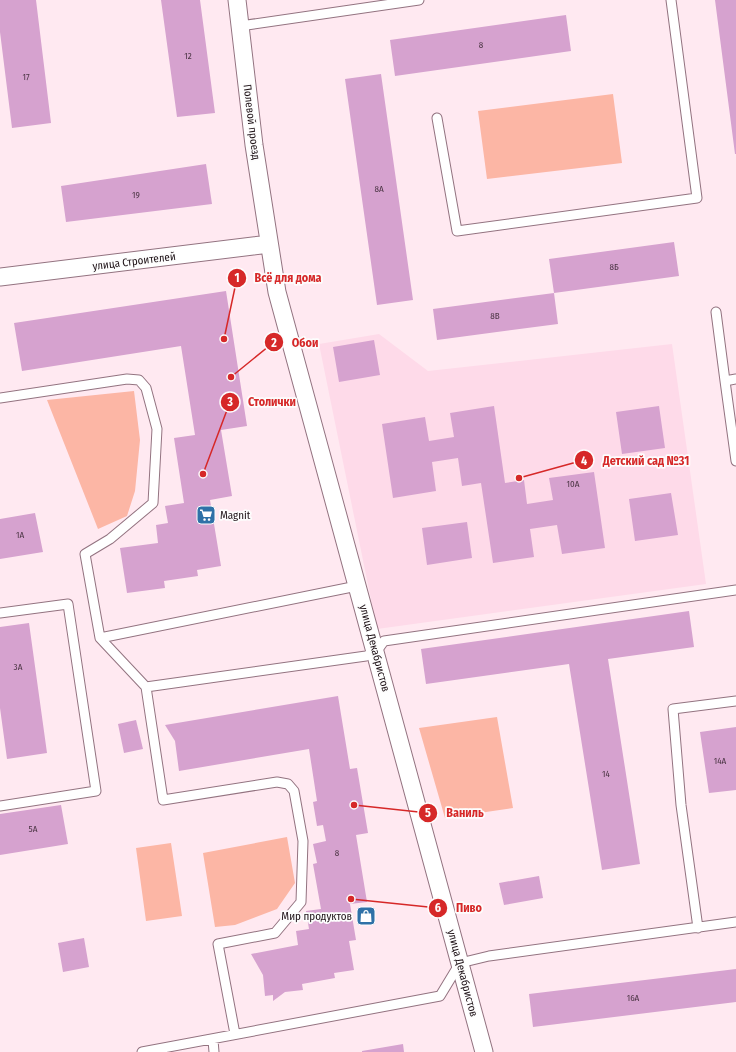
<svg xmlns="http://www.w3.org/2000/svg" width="736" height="1052" viewBox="0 0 736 1052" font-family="'Fira Sans Condensed',sans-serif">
	<rect width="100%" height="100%" fill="#ffe9f1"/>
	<path fill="#fedae9" d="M379,334l49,37 244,-27 34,240 -329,45 -58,-285z"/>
	<path fill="#fcb6a5" d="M613,94l9,69 -135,16 -9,-68z
		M134,391l6,49 -5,51 -8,25 -29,13 -51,-129z
		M497,717l16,91 -68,10 -26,-90z
		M287,837l8,46 -18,26 -42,16 -20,2 -12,-74z
		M171,843l11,73 -36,5 -10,-73z"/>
	<path fill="#d6a2cf" d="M0,0h36l15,123 -39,5 -12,-96z
		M161,0h39l15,113 -38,4z
		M715,0h21v154h-1z
		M566,15l5,36 -176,25 -5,-36z
		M381,74l32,226 -36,5 -32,-226z
		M206,164l6,40 -146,18 -5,-36z
		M674,242l5,34 -125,17 -5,-34z
		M226,291l21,135 -26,4 11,66 -22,4 11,66 -24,4 1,6 -34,5 1,7 -38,5 -7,-45 38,-5 -2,-18 12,-2 -3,-17 19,-3 -10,-65 21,-3 -14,-89 -159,25 -8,-48z
		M554,293l4,31 -121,16 -4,-31z
		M374,340l6,35 -41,7 -6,-35z
		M494,406l11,77 19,-3 3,24 26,-4 -4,-22 45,-6 11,76 -43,6 -5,-29 -27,4 4,28 -41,6 -12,-80 -19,3 -4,-28 -26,4 4,29 -43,7 -11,-74 43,-7 4,24 25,-4 -4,-24z
		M659,406l6,42 -43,6 -6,-42z
		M671,493l7,42 -43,6 -6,-42z
		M35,513l8,39 -43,7v-40z
		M467,522l5,36 -45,7 -5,-37z
		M689,611l5,36 -86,12 32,205 -38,6 -33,-206 -143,20 -5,-35z
		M29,623l18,130 -40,6 -7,-51v-81z
		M338,696l12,73 7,-1 11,65 -12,2 11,67 -17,2 6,36 -7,1 5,29 -20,3 1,5 -33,6 1,6 -18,2 -12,9v-6l-8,1 -2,-21 -12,-21 47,-9 -2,-14 13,-2 -3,-18 15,-2 -8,-45 4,-1 -4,-19 13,-3 -3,-16 -6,1 -4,-24 4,-1 -8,-52 -130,22 -4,-30 -10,-16z
		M136,720l7,29 -19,4 -6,-29z
		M736,727v63l-27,3 -9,-61z
		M61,805l7,39 -68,11v-41z
		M539,876l4,22 -39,7 -5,-22z
		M84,938l5,29 -26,5 -5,-29z
		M736,969v33l-203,25 -4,-33z
		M403,1044l1,8h-42v-1z"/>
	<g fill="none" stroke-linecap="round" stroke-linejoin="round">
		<g stroke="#937380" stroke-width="11">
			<path id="lane" d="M240,26l179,-26
				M437,118l20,113 240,-33 -26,-198
				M716,312l9,69
				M736,379l-11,2 11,80
				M0,398l127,-19 12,1 7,8 11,41 -4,74 -43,36 -25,15 15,84
				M0,613l68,-9 28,187 -96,15
				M146,687l-46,-49 257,-52
				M698,928l-17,-123 -8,-96 63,-8
				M235,1034l-17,-90 57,-11 26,-31 2,-61 -9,-50 -6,-7 -11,-2 -114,18 -17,-113 220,-31 10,-4 8,-11 352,-51
				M213,1040l1,12
				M142,1052l298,-56 20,-33 29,-7 247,-34"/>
		</g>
		<g stroke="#937380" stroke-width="19">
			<path id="street" d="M237,0l17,145 23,147 207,760
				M0,277l269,-33"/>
		</g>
		<use href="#lane" stroke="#fff" stroke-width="9"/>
		<use href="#street" stroke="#fff" stroke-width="17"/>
	</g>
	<defs>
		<g id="supermarket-square" transform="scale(1)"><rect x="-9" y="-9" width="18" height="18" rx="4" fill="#2f71a7" stroke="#fdfdfd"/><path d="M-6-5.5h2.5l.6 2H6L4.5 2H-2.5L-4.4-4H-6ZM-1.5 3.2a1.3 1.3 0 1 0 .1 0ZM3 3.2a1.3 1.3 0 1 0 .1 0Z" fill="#fff"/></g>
		<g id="shop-square" transform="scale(1)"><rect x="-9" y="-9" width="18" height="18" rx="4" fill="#2f71a7" stroke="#fdfdfd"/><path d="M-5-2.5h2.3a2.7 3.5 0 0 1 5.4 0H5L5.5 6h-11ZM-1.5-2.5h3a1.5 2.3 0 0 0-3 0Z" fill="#fff"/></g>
	</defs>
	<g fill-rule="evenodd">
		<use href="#supermarket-square" x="206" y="515"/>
		<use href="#shop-square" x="366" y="916"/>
	</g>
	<g text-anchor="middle" stroke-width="3.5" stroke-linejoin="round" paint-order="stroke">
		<g font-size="9" fill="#4c3645">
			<text x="481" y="48">8</text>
			<text x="188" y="59">12</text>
			<text x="26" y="80">17</text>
			<text x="379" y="192">8А</text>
			<text x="136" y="198">19</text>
			<text x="614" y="270">8Б</text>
			<text x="495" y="319">8В</text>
			<text x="573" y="487">10А</text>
			<text x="20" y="538">1А</text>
			<text x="18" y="670">3А</text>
			<text x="720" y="764">14А</text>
			<text x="606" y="777">14</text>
			<text x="33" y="832">5А</text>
			<text x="337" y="856">8</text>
			<text x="633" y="1001">16А</text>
		</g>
		<g font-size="11" fill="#1e1217" stroke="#fdfdfd">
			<text transform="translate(252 122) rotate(83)" y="4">Полевой проезд</text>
			<text transform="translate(134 261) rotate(-7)" y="4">улица Строителей</text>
			<text transform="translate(375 648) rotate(75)" y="4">улица Декабристов</text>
			<text transform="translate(463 973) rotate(75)" y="4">улица Декабристов</text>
		</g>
		<g font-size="11" fill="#1e1217" stroke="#fdfdfd" text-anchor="start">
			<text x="220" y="519">Magnit</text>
			<text x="352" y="920" text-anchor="end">Мир продуктов</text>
		</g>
	</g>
	<path fill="none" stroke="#d62828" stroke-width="1.5" d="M224 339L237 278M231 377L274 342M203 474L230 402M519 478L584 460M354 805L428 813M351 899L438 908"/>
	<g fill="#d62828" stroke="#fdfdfd" stroke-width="1.5">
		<circle cx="224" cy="339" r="4"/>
		<circle cx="231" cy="377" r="4"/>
		<circle cx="203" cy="474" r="4"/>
		<circle cx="519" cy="478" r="4"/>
		<circle cx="354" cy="805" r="4"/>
		<circle cx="351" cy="899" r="4"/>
		<circle cx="237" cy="278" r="10"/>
		<circle cx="274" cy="342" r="10"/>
		<circle cx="230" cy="402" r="10"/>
		<circle cx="584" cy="460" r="10"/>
		<circle cx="428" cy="813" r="10"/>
		<circle cx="438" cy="908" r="10"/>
	</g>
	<g font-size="12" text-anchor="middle" font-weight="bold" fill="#fff">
		<text x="237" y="282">1</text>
		<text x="274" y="347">2</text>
		<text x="230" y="406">3</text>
		<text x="584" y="465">4</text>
		<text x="428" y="817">5</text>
		<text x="438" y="912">6</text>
	</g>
	<g font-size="12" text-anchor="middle" font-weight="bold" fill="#d62828" stroke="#fdfdfd" stroke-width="3.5" stroke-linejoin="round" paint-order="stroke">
		<text x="288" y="282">Всё для дома</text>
		<text x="305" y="347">Обои</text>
		<text x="272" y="406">Столички</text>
		<text x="646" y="465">Детский сад №31</text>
		<text x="465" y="817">Ваниль</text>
		<text x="469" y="912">Пиво</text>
	</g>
</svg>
